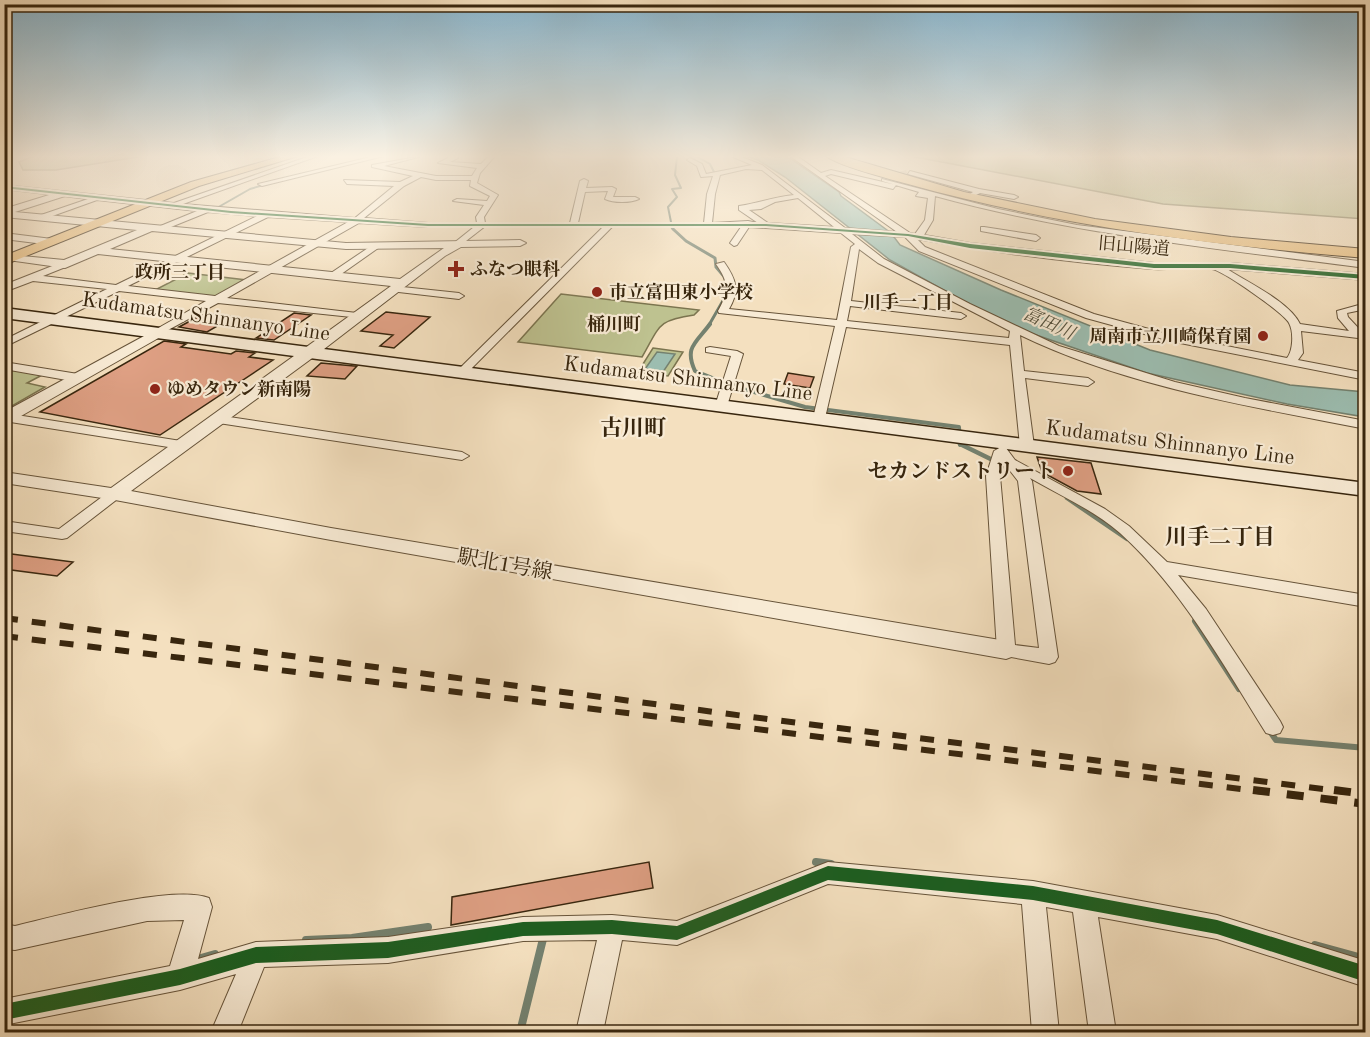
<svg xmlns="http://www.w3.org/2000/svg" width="1370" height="1037" viewBox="0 0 1370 1037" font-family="'Old Standard TT','Noto Serif JP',serif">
	<rect width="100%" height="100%" fill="#f4e0bf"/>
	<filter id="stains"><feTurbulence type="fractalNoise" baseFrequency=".00333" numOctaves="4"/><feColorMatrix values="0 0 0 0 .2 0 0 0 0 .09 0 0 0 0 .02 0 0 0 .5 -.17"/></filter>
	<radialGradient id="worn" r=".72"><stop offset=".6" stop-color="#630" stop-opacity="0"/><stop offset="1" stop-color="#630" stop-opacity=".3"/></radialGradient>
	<path fill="#bec290" stroke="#7b744f" stroke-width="1.5" d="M34,156h110l-88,14h-33l-4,-8z
		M910,156h455v63l-202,-15z
		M188,273l59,7 -29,17 -63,-7z
		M561,294l138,16 -5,5c-37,5 -34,11 -52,42l-124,-15z
		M653,348l30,4 -15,24 -30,-4z
		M4,366l42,7 -19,10 18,4 -40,23z"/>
	<path fill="#9cbdb0" stroke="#74816f" stroke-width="1.5" d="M745,156h36l10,3 48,33 2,4 50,37 9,12 101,45 149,60 140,35 75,7v25l-78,-13 -140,-31 -143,-49 -114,-64 -105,-83 -27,-17z
		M657,352l18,2 -12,18 -18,-3z"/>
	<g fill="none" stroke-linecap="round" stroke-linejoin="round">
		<path stroke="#74816f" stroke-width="2" d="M696,156l14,8 5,10
			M215,209l35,-20 17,-5
			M675,231l-6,-6 2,-3 -3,-15 9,-10 -5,-8 9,-1 -6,-13 2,-19"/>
		<path stroke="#74816f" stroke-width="3" d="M673,229l13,12 29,17 1,9 11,13 -2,7 3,5 -19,33"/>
		<path stroke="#74816f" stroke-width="4" d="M710,324c-14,19 -26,23 -15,47l35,14 75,22 154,20 1,18"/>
		<path stroke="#74816f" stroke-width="4.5" d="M960,444l51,25
			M1067,498l60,41"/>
		<path stroke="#74816f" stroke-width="6" d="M1195,621l44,68
			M1269,730l7,10 90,8"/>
		<path stroke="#74816f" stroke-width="8" d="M816,862l15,2
			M306,940l46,-2 76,-11
			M1315,945l51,14
			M194,960l21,-6
			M520,1032l23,-93"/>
	</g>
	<path fill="#dfa084" stroke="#38260e" stroke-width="1.5" d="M386,312l44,5 -36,31 -14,-2 13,-11 -32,-4z
		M205,313l28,4 -26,15 -28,-5z
		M294,313l17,2 -37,25 -18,-2z
		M164,341l22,3 -5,3 50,7 5,-3 19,2 -6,4 24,3 -113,75 -120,-23z
		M321,363l33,3h3l-12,13 -38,-3z
		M788,373l26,4 -4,11 -26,-4z
		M1037,457l54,6 10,31 -24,-3 -35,-19z
		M4,553l69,9 -16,14 -53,-7z
		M649,862l4,26 -202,37 1,-28z"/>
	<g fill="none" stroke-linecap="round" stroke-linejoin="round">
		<path stroke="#cebb9c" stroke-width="8" stroke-dasharray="8 4" stroke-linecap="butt" d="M888,179l22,-6"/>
		<g stroke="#67543a" stroke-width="2">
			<path id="minor" d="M310,156h8l-135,48 172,14 39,-32 -47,-2 -3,-4 56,2 13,-6 -41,-9v-2l50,-9 -38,10 52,10h36l5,-8 -39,-5 10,-5 -2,-2h12v2l-8,4 31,2 8,-8h6l-15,17 -3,10 21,12 -14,22 1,6h85l10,-42 4,-2 4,2 -2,7 26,-1 4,2 -3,8h22l4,2c-8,4 -26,4 -34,0l3,-8 -23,1 -7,31h126l3,-29 6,-18 -12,1 -4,-11 -10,-6 3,-2 12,6 4,10 46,-9 -21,-9h8l23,9 83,63 52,4 -107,-76h7l24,17 10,-3 65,15 -3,4 -62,-15 -6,2 85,57 5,1 10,-14 3,-22 -12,-2 3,-4 -37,-11v-2l116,30 79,16 289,37v6c-145,-19 -290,-33 -431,-72l-2,24 -9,15 46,8 184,20h76l136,11v6l-139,-11c20,13 63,33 73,55l49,7 -11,-13 -1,-7 29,-8v6l-19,4 1,4 14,15 4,1v6l-65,-8 2,22 -5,7 68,13v7l-196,-39 -84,-23 -167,-67 -14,-14 -53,-3 32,25 86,45 89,42 116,36 70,16 121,23v8c-117,-23 -238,-42 -346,-94l4,36 64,7 6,4 -6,4 -63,-8 9,68 -7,4 -7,-4 -10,-101 -164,-18 -21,91 -2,3h-8l-2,-3 22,-92 -116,-13 -1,-2c11,-19 11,-29 -2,-47l8,-2c12,17 16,28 5,47l108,11 14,-73 4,-3 -14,-11 -92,-6 -12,18 -3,1 -4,-3 11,-16h-129l-145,146 -4,1 -6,-3 2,-2 144,-142h-119l-27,21 -4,-3 1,-2 20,-16h-46l-69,-4 -132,75 130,15 4,1v4l-143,-15 -61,33 -5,-3 1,-2 53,-30 -87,-10 -115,56v-7l103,-51 -74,-8 -29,11v-7l61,-24 3,1v4l-25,10 73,9 141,-69 -49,-4 -47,19h-3v-4l39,-16 -100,-11 -53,19 -4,-2 1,-2 47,-16 -84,-10v-4l170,18zM746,169l16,1 32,25c-19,2 -36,8 -55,11v4l19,13 -10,-2 -36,2 3,-29 5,-19zM421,177l15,3h35l-1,6 20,10 -3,5 -30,-2 -4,2 31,4 -8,12 1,6h-49l-64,-5 40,-32zM798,198l36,29 -66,-4 -19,-13 12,-1 14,-7zM268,217l80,5 -133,74 -87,-10zM917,239c78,14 157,24 235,30 20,1 40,-3 60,0 10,1 72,44 77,54 5,9 4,28 -2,35l-116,-23 -77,-21 -169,-67zM859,249l19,14 132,68 -1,7 -162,-17 3,-15 111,13 5,-3 -5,-3 -110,-12z
				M375,156h9l-122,30 -4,-2z
				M910,171l69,18 35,6 4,2 -4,2 -34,-6 -6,3 -4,-2 3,-2 -65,-18z
				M984,227l52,8 4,3 -4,3 -55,-10v-4z
				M374,244l7,2 -44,31h-6v-4z
				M393,286l66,7 5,3 -5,3 -69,-8 -2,-2z
				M710,347l27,4 6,3 -16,52 -6,4 -6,-4 16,-50 -25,-4v-4z
				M4,362l74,12 6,4 -6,4 -74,-13z
				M4,413l177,28 7,4 -7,4 -177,-28z
				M216,415l246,37 7,4 -7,4 -250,-38 -2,-3 2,-3z
				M1001,447l5,1 9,12 90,49 24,17 38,36 199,33v12l-188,-32 28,34 74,112 3,6 -3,6 -7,2 -7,-2c-44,-70 -84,-144 -146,-200 -26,-23 -61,-38 -90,-55l2,3 26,176 -3,5 -6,2 -49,-9 -3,-5 -11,-174 8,-25zM1004,463l14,18 21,167 -24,-3 -15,-169z
				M115,490l5,1 2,3 -2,3 -53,41 -5,1 -58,-8v-10l55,8 51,-38z
				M828,862l205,19 184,34 149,46v26l-149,-48 -119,-22 18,115h-27l-16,-120 -27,-5 13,125h-27l-10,-128 -194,-20 -151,61 -55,-5 -19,92h-27l21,-92 -74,1 -135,22 -124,4 -26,65h-27l25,-58 -56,16 -176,35v-26l166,-33 14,-46 -37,1 -132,29 -11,-1v-25l11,2c42,-10 158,-42 194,-28l3,9 -14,52 58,-17 132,-5 135,-20 89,-2 65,6z"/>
		</g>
		<g stroke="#67543a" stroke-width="2">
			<path id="tertiary" d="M62,191l5,3 -2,2 -50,16 331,31 174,-3 6,3 -6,3 -59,1 -16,9 -130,100 -184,135 200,37 675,113 8,3 4,6 -4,6 -8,3 -675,-119 -216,-40 -111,-17v-11l107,16 280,-202 -293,-32 -33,14 -57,-8 -2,-2 6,-3 52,5 73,-30 -133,-13v-6h3v-3zM152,231l194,18 98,-1 -44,31 -290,-30z
				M4,233l48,6 6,3 -6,3 -48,-6z
				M157,329l5,1 2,3 -2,3 -148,84 -10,1v-9z"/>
		</g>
		<g stroke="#38260e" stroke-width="3">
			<path id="secondary" d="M4,308l1362,175v13l-1362,-178z"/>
		</g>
		<g stroke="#38260e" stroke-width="2">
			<path id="primary" d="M283,156h15l-99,30 -195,79v-9l187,-74z"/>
		</g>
		<g stroke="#38260e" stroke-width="2">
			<path id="trunk" d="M826,156h16l122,36 131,27 136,18 135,12v9c-155,-13 -308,-32 -458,-74 -18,-5 -70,-18 -82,-28z"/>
		</g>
		<use href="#minor" fill="#f8ebd5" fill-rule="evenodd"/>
		<use href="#tertiary" fill="#f8ebd5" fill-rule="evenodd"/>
		<use href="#secondary" fill="#f8ebd5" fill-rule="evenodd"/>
		<use href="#primary" fill="#eac080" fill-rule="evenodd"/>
		<use href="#trunk" fill="#eac080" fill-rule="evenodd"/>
		<path stroke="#38260e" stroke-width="6" stroke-dasharray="14 14" stroke-linecap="butt" d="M4,618l748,99 594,75
			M4,636l1261,156"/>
		<path stroke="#38260e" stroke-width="8" stroke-dasharray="17 17" stroke-linecap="butt" d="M1253,790l113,14
			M1334,790l32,4"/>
		<g stroke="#f8ebd5" stroke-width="4">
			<path id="cycleway" d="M4,186l227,25 197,13h338l142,10 62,10 184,20h76l136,11v4l-136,-11h-76l-184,-20 -62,-12 -142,-10h-338l-197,-13 -227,-25z
				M828,866l205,20 184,34 149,46v16l-149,-48 -184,-34 -205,-20 -151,60 -65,-6 -89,2 -135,22 -132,5 -76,22 -176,35v-16l176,-35 76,-22 132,-5 135,-20 89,-2 65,6z"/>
		</g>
		<use href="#cycleway" fill="#1b5e20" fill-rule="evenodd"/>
	</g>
	<linearGradient id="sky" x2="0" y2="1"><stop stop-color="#89b8d2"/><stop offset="0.52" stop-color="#faf1e2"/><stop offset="1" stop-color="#faf1e2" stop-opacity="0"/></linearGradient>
	<rect width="1370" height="301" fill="url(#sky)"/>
	<g fill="#8f2418" stroke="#f8ebd5" stroke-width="2">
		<path d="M453 260h6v6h6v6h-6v6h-6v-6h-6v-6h6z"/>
		<circle cx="597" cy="292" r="6"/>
		<circle cx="1263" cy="336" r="6"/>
		<circle cx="155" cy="389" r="6"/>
		<circle cx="1068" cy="471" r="6"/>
	</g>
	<g text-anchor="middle" stroke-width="4.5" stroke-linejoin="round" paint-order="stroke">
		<g font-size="18" fill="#38260e" stroke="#f8ebd5">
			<text transform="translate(1134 246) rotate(5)" y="6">旧山陽道</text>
		</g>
		<g font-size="18" font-weight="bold" fill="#38260e" stroke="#f8ebd5" text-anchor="start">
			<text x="470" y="275">ふなつ眼科</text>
			<text x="609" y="298">市立富田東小学校</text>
			<text x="1251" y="342" text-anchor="end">周南市立川崎保育園</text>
			<text x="167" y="395">ゆめタウン新南陽</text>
		</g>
		<g font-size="18" font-weight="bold" fill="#38260e" stroke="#f8ebd5">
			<text x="180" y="278">政所三丁目</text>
			<text x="908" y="308">川手一丁目</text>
			<text x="614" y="330">桶川町</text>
		</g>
		<g font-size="18" font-style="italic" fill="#56533f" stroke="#f8ebd5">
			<text transform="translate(1049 323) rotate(24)" y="6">富田川</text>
		</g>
		<g font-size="21" fill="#38260e" stroke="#f8ebd5">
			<text transform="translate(206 316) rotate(8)" y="7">Kudamatsu Shinnanyo Line</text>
			<text transform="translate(688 378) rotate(7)" y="7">Kudamatsu Shinnanyo Line</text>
			<text transform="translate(1170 442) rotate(7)" y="7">Kudamatsu Shinnanyo Line</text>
			<text transform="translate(505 564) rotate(10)" y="7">駅北1号線</text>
		</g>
		<g font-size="21" font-weight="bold" fill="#38260e" stroke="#f8ebd5" text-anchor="end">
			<text x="1056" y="478">セカンドストリート</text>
		</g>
		<g font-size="22" font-weight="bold" fill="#38260e" stroke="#f8ebd5">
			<text x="633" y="435">古川町</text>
			<text x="1220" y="544">川手二丁目</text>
		</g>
	</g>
	<rect width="1370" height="1037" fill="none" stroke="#f4e0bf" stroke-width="24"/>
	<rect x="6" y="6" width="1358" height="1025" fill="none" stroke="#38260e" stroke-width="3"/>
	<rect x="12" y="12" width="1346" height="1013" fill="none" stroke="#38260e" stroke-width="1.5"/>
	<rect width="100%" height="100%" filter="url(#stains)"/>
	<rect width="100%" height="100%" fill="url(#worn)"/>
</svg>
